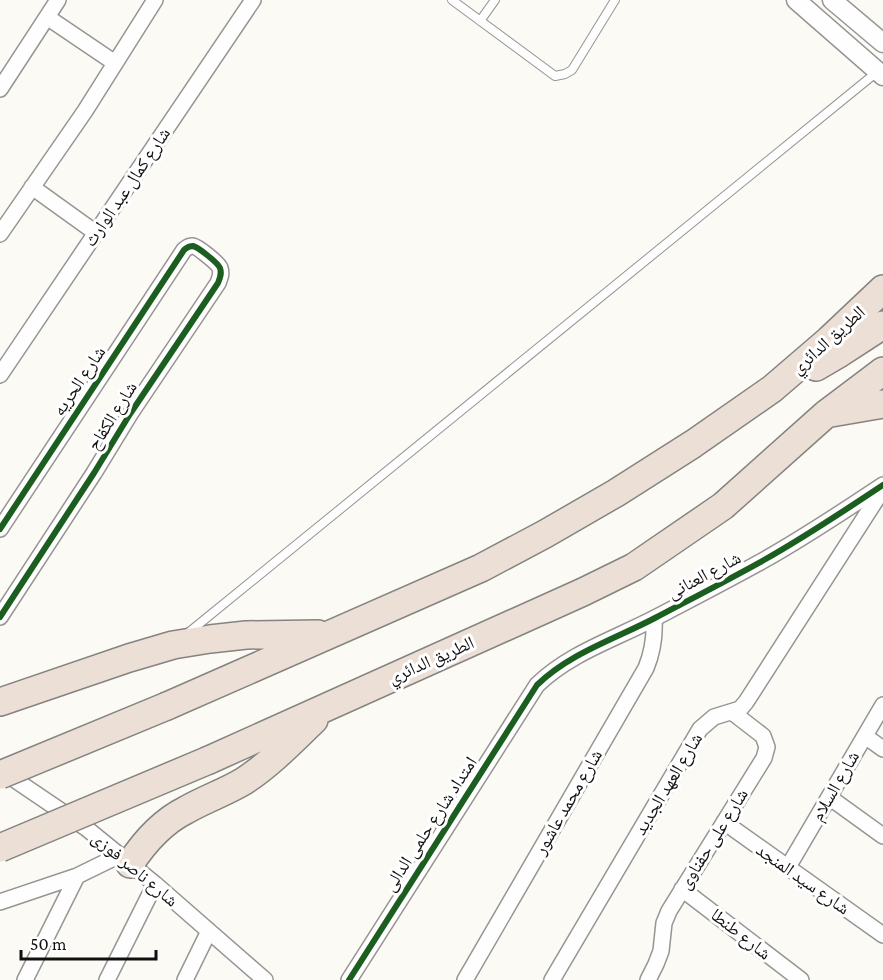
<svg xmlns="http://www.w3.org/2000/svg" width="883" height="980" viewBox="0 0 883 980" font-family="'Crimson Pro','Noto Naskh Arabic',serif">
	<rect width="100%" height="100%" fill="#fcfaf5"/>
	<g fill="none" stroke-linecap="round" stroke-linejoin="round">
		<g stroke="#969593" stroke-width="10">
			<path id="service" d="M452,0l103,76 10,-2 7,-4 43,-70
				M480,21l15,-21
				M188,633l689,-561"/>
		</g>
		<g stroke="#969593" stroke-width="18">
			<path id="minor" d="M47,17l68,46
				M0,89l58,-89
				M32,187l64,46
				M0,234l85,-123 70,-111
				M0,375l253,-375
				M0,529l184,-279c4,-3 4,-4 9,-4 5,1 25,17 27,22 2,6 0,10 -2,15l-88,131 -36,59 -94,144
				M865,736l18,13
				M2,771l84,57 69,56 110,96
				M829,797l54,39
				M724,822l159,113
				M788,867l95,-162
				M682,889l119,91
				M0,902l77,-26 43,-21
				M25,980l52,-104
				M107,980l48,-96
				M185,980l24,-49
				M349,980l188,-295c33,-32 78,-46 118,-67 36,-19 73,-38 109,-58 41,-23 80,-49 119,-75
				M465,980l181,-312c7,-17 9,-31 8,-49
				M552,980l148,-251 14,-12 26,-8 6,-7 137,-213
				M648,980l8,-16 5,-13 3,-28 5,-12 95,-153 3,-11 -4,-11 -31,-24"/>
		</g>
		<g stroke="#969593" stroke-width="21">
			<path id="tertiary" d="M796,0l87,76
				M832,0l51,43"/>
		</g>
		<g stroke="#848380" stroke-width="30">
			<path id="motorway" d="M816,367l24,-14 43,-28
				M831,413l52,-9
				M0,702l129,-44 44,-13 37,-6 36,-4 72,-1
				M167,706l314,-138 64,-34 71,-41 77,-49 79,-55 57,-49 54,-51
				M209,760l374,-168 51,-25 89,-61 103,-92 57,-43
				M130,864c15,-23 32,-42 56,-54 19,-11 40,-18 58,-29 26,-17 48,-40 70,-61"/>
		</g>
		<use href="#service" stroke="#fffefe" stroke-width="8"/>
		<use href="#minor" stroke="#fffefe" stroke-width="15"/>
		<use href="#tertiary" stroke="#fffefe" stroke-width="18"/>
		<use href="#motorway" stroke="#ebdfd6" stroke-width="27"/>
		<g stroke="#848380" stroke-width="30" stroke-linecap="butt">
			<path id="motorway-bridge" d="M0,775l167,-69
				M0,848l209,-88"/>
		</g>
		<use href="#motorway-bridge" stroke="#ebdfd6" stroke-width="27"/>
		<g stroke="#fff" stroke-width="10">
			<path id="cycleway" d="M0,529l184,-279c4,-3 4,-4 9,-4 5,1 25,17 27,22 2,6 0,10 -2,15l-88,131 -36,59 -94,144
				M349,980l188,-295c33,-32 78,-46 118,-67 36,-19 73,-38 109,-58 41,-23 80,-49 119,-75"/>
		</g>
		<use href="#cycleway" stroke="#1b5e20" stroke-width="6"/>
	</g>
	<g text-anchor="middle" stroke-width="6" stroke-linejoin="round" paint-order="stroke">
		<g font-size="18" fill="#101010" stroke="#fff">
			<text transform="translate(127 187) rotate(-56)" y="6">شارع كمال عبد الوارث</text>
			<text transform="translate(828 340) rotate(-42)" y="6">الطريق الدائري</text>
			<text transform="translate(79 381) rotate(-56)" y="6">شارع الحريه</text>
			<text transform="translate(112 416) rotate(-58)" y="6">شارع الكفاح</text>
			<text transform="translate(704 575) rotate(-28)" y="6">شارع العنانى</text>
			<text transform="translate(431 660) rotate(-24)" y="6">الطريق الدائري</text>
			<text transform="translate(668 784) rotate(-59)" y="6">شارع العهد الجديد</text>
			<text transform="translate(835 786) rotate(-60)" y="6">شارع السلام</text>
			<text transform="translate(568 802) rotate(-60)" y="6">شارع محمد عاشور</text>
			<text transform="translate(430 824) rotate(-57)" y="6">امتداد شارع حلمى الدالى</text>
			<text transform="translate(713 839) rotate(-58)" y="6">شارع على حفناوى</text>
			<text transform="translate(135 869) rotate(40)" y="6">شارع ناصر فوزى</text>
			<text transform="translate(803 879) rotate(35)" y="6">شارع سيد المنجد</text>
			<text transform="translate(741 934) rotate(38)" y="6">شارع طنطا</text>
		</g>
	</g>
	<path d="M21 950v9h135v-9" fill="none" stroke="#101010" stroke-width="3"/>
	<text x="30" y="950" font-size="18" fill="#101010" stroke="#ffffff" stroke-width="4.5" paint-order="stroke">50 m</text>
</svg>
